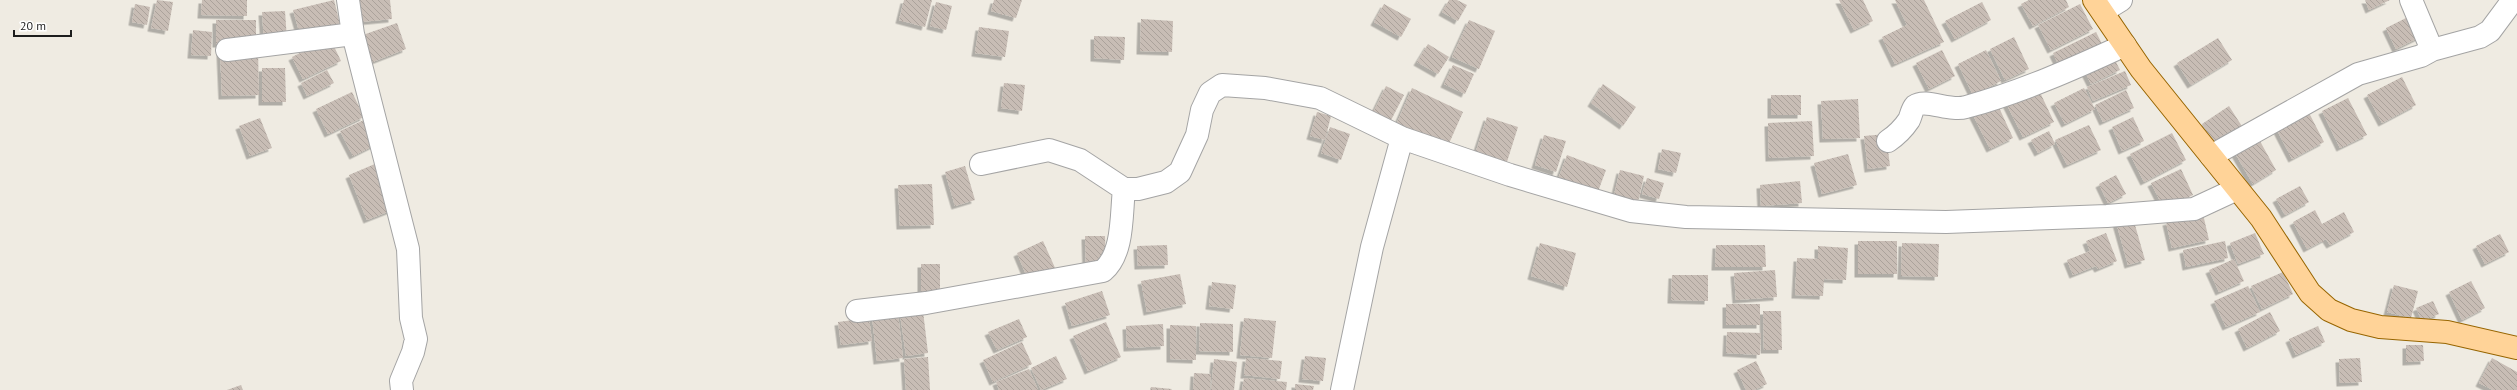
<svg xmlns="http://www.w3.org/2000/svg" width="2517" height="390" viewBox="0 0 2517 390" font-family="'PT Sans',sans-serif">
	<defs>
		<pattern id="building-back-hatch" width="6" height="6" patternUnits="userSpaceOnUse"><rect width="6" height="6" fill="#c8bdb5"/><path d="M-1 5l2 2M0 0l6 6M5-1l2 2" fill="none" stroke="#aba29b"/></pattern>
		<filter id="shadow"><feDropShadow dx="-3.5" dy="3.5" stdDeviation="0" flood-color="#0004"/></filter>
	</defs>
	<rect width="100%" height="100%" fill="#efebe2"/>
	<path fill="url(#building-back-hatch)" filter="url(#shadow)" d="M157,0l16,2 -5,29 -17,-3z
		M202,0h45v16l-46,-1z
		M334,0l7,28 -40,10 -8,-28z
		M358,0h32l2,19 -32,3z
		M904,0h28l-7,27 -26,-7z
		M994,0h28l-6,18 -25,-7z
		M1449,0h8l10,5 -9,16 -16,-9z
		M1839,0h24l10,21 -19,9z
		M1895,0h29l20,42 -49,22 -13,-27 25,-12z
		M2029,0h37l3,7 -36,19 -12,-22z
		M2365,0h25l-21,10z
		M936,2l16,4 -6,24 -16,-4z
		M1982,2l9,18 -36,19 -10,-18z
		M135,4l15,3 -3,18 -15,-3z
		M1384,4l27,15 -10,18 -27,-15z
		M2080,4l13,25 -42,21 -13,-25z
		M285,11l2,29 -23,1 -2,-29z
		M2410,16l10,21 -24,12 -10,-21z
		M1141,19l32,2 -1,31 -32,-1z
		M216,20h40v24h-40z
		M1469,20l26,11 -16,38 -27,-12z
		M397,23l9,26 -36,14 -10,-27z
		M979,27l30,4 -4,26 -30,-4z
		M193,30l19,2 -1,24 -20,-1z
		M2096,32l9,18 -43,22 -9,-19z
		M1094,36l31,1 -1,23 -30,-2z
		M2014,37l15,32 -24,11 -15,-31z
		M330,38l11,23 -38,18 -11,-22z
		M2218,38l14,22 -41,25 -14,-22z
		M1428,44l21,13 -11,17 -21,-12z
		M258,50l1,45 -37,1 -2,-45z
		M1942,50l13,26 -26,13 -13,-26z
		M1986,50l15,31 -28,14 -15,-31z
		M2112,54l8,16 -29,14 -8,-16z
		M1453,65l21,9 -9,20 -21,-10z
		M262,68h23l1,34h-24z
		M327,70l7,13 -27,13 -6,-13z
		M2125,71l6,14 -38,16 -6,-14z
		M2402,77l14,28 -34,18 -15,-28z
		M1004,83l21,2 -3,26 -21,-3z
		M1603,84l33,23 -13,19 -32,-23z
		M1386,86l18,9 -17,33 -17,-9z
		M2037,86l17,36 -31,15 -18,-36z
		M1412,88l51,24 -16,36 -51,-23z
		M2084,88l11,21 -30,15 -11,-21z
		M2126,90l8,18 -31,14 -8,-17z
		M352,92l12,25 -36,17 -12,-25z
		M1771,95h30v20h-30z
		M2348,98l19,37 -27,13 -18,-37z
		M1858,99l2,39 -37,1 -2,-38z
		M1996,101l17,37 -23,11 -18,-36z
		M2229,106l16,25 -27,17 -16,-24z
		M2307,109l17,33 -32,17 -17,-33z
		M1317,112l14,4 -6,24 -15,-4z
		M1487,117l31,10 -12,38 -31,-11z
		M2133,117l11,24 -22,10 -10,-24z
		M260,118l12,30 -22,8 -11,-30z
		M364,120l11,25 -22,11 -13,-25z
		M1812,121l2,35 -45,2 -1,-35z
		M2089,125l12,25 -34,15 -12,-25z
		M1330,127l20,7 -9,26 -20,-7z
		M2049,131l6,13 -17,9 -7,-13z
		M2172,133l14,27 -42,22 -14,-28z
		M1886,134l4,32 -22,3 -4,-33z
		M2256,134l20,36 -23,14 -21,-36z
		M1544,135l22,6 -10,31 -21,-7z
		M1662,149l19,4 -5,20 -18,-4z
		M1848,154l9,31 -35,9 -8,-31z
		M1567,155l39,15 -10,27 -39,-15z
		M377,163l18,46 -28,11 -18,-45z
		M965,166l10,34 -20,6 -10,-34z
		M2181,169l12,26 -29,14 -13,-26z
		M1620,170l24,6 -6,26 -24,-7z
		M2116,175l10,19 -18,9 -9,-19z
		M1647,178l17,5 -5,16 -17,-5z
		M1800,181l2,22 -41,3 -1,-21z
		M932,184l2,41 -34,1 -2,-41z
		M2300,186l9,16 -24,13 -9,-16z
		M2315,210l7,14 22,-12 10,20 -24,13 -4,-6 -19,10 -14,-27z
		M2203,214l6,26 -37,8 -6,-26z
		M2133,218l12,42 -17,5 -12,-43z
		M2106,233l11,28 -19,8 -2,-3 -23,9 -6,-15 23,-9 -4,-10z
		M2255,233l9,21 -26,10 -8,-21z
		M2500,234l9,18 -24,12 -9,-18z
		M1085,236h20l1,31h-20z
		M1043,241l13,29 -27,12 -12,-29z
		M1858,241h39v33h-39z
		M2225,241l3,17 -42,9 -3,-17z
		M1540,243l36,10 -9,34 -36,-11z
		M1902,243l37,1 -1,33 -37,-1z
		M1167,245l1,20 -30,1 -1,-20z
		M1716,245h49l1,22h-51z
		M1818,246l30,2 -2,32 -22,-1 -1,17 -28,-1 2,-37 21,1z
		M2234,259l10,22 -25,11 -10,-22z
		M921,264h19v35h-19z
		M1775,270l2,27 -41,3 -2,-27z
		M2283,272l10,22 -31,15 -11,-23z
		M1180,274l6,30 -39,8 -6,-31z
		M1672,275h36v26l-37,-1z
		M2471,281l14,27 -23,12 -13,-28z
		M1212,282l24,3 -3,24 -24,-3z
		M2394,285l24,6 -7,27 -24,-6z
		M2248,286l12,26 -34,15 -12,-26z
		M1102,291l8,24 -38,11 -7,-23z
		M2433,301l6,13 -17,7 -6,-13z
		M1726,304h34v21h-34z
		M923,311l5,42 -22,3 -6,-42z
		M1763,311h18l1,39h-18z
		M2270,312l10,19 -33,17 -9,-19z
		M898,313l5,45 -26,3 -5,-45z
		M869,318l3,23 -31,4 -3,-23z
		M1244,318l32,3 -4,37 -32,-3z
		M1019,319l8,18 -30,13 -9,-18z
		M1106,322l15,35 -33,14 -15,-35z
		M1200,323l33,1v28l-34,-1z
		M1163,324l1,22 -37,2 -1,-22z
		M1170,325l26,1v34l-26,-1z
		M2318,326l7,16 -29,13 -7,-16z
		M1727,332l34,1 -1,22 -34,-2z
		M1022,342l10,22 -39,18 -10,-22z
		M2406,345h17l1,16 -18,1z
		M1056,356l11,23 -26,11 -10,-22z
		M1305,356l21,2 -3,23 -21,-2z
		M928,357l2,33h-24l-2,-31z
		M1246,358l36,3 -2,18 -36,-4z
		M2360,358l2,24 -22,1 -1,-24z
		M2492,358l25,14v18h-24l-14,-7z
		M1214,359l23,3 -3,28h-23z
		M1756,361l11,23 -13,6h-8l-9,-20z
		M1029,369l9,21h-39l-3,-8z
		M1194,373l17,1 -1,16h-17z
		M1244,378l43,4 -1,8h-44z
		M1295,384l19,2 -1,4h-18z
		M241,385l2,5h-16z
		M1151,387l21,2 -1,1h-21z"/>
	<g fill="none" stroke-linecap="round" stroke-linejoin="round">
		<g stroke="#a4a4a4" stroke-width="24">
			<path id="minor" d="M348,0l5,34 55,215 3,69 5,21 -3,13 -12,29 1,9
				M2103,11l18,-11
				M227,50l126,-16
				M2432,50l48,-13 10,-6 23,-31
				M1888,141c9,-6 15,-12 21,-21 2,-4 3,-11 6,-14 11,-8 35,6 51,1 55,-15 107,-38 159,-62
				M2211,156l147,-82 63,-18 11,-6 -21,-50
				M981,164l68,-14 31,10 44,29h14l28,-7 14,-10 17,-37 5,-25 8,-17 12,-8 43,3 55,10 82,40 108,37 121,36 55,6 260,5 161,-6 87,-7 43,-20
				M857,311l69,-8 177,-32c21,-18 18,-56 21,-82
				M1342,390l30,-143 30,-109"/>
		</g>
		<g stroke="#976500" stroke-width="24">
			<path id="major" d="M2094,0l47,69 120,149 49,75 19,17 22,10 29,7 67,5 70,16"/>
		</g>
		<use href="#minor" stroke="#fff" stroke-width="22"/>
		<use href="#major" stroke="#ffd398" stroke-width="22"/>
	</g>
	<path d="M14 30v6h57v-6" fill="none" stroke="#1d1d1d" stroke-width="2"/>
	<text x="20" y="30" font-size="12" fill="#1d1d1d" stroke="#ffffff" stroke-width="3" paint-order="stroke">20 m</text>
</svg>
